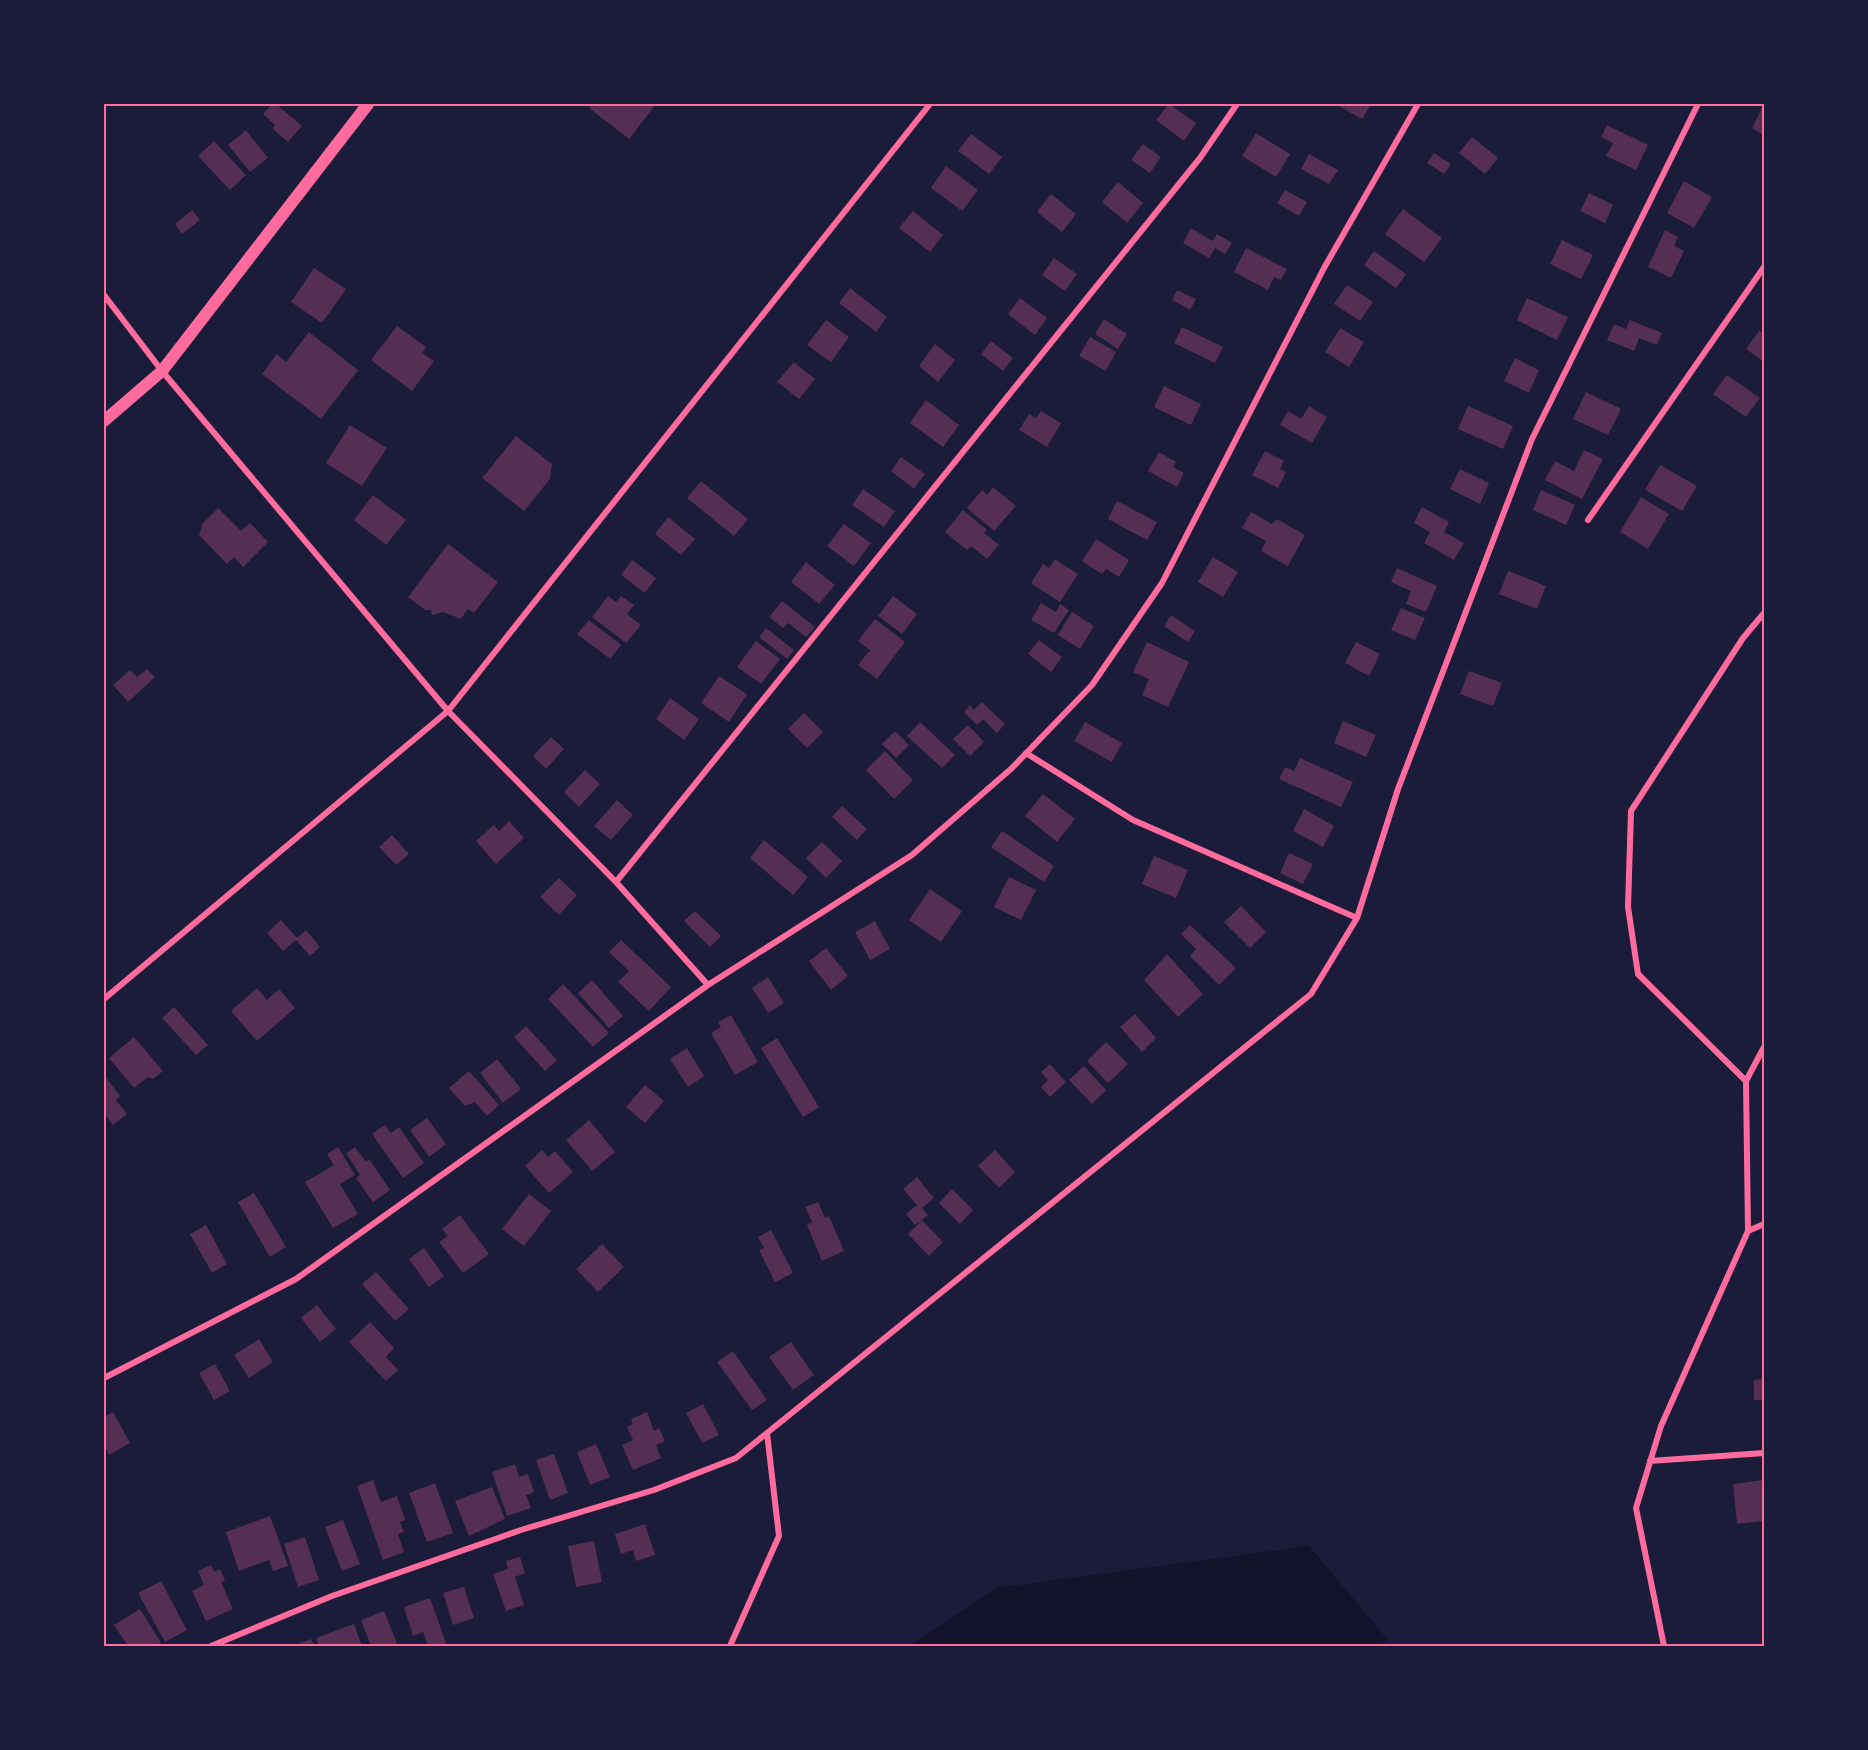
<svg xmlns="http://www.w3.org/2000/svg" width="1868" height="1750" viewBox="0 0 1868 1750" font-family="Overpass,sans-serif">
	<rect width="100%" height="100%" fill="#1b1b3a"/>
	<path fill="#12122b" d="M1309,1546l79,94 -13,6h-465l86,-58z"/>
	<path fill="#542f53" d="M272,104h4l26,22 -14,16 -15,-13 2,-4 -12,-11z
		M592,104h64l-27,35 -40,-31z
		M1169,104l27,19 -12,18 -28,-21z
		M1335,104h36l-9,15z
		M1764,104v31l-12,-7z
		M1607,125l41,20 -12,25 -30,-14 7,-13 -12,-6z
		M246,130l22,28 -18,14 -22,-27z
		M1256,133l34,21 -14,23 -34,-21z
		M971,134l31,23 -13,17 -31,-23z
		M1472,137l26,21 -13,16 -26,-21z
		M214,141l32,34 -16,15 -32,-34z
		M1143,144l18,13 -11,16 -19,-13z
		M1434,153l17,11 -7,10 -17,-11z
		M1309,154l29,16 -9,14 -28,-15z
		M946,166l32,24 -16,21 -31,-23z
		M1684,181l28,16 -18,31 -27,-15z
		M1118,182l25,21 -16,20 -25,-21z
		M1285,190l22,12 -8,14 -22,-13z
		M1589,193l24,12 -8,18 -25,-12z
		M1051,194l25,20 -14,18 -25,-20z
		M1403,209l39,29 -18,24 -39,-28z
		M192,210l8,10 -18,14 -7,-10z
		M913,211l30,24 -13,17 -31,-24z
		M1191,228l22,13 4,-7 15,9 -7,11 -10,-6 -6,10 -26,-15z
		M1665,230l13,7 -4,9 10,5 -13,27 -23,-11z
		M1562,240l31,15 -12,24 -31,-15z
		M1246,248l41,21 -6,11 -7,-3 -6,13 -34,-18z
		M1374,251l32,23 -10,14 -32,-23z
		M1054,258l23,16 -12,17 -23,-16z
		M314,268l32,21 -24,34 -31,-21z
		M1347,285l26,17 -13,19 -26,-17z
		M850,288l37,29 -11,15 -37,-29z
		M1177,290l19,9 -6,11 -18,-10z
		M1020,298l27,20 -12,17 -27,-21z
		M1527,298l41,19 -11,23 -40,-20z
		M1104,319l23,15 -9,15 -23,-15z
		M826,320l23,17 -18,25 -24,-17z
		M1630,320l32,13 -5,12 -18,-7 -5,13 -27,-11 7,-16 12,5z
		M397,326l29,21 -4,6 12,8 -22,30 -41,-31z
		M1182,327l41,20 -8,16 -41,-20z
		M1340,328l24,14 -15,25 -24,-15z
		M1759,331l5,3v28l-18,-13z
		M309,332l49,38 -37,49 -59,-45 15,-20 9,8z
		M1090,337l26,15 -10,19 -27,-15z
		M991,341l22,17 -10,13 -22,-17z
		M935,344l20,16 -17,22 -19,-16z
		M1515,358l24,12 -10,23 -25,-12z
		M794,362l21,17 -16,20 -22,-17z
		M1727,375l33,23 -14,19 -33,-23z
		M1164,386l37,18 -10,21 -37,-18z
		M1586,392l35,17 -13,26 -35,-16z
		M926,400l33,25 -16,22 -33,-24z
		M1309,406l18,11 -15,26 -32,-18 8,-14 13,8z
		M1468,406l45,20 -10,23 -45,-20z
		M1041,411l20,12 -14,24 -28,-17 10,-16 7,4z
		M350,425l37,23 -25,38 -36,-23z
		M516,436l36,28 -2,15 -26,32 -42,-33z
		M1584,450l19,9 -21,40 -37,-19 10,-19 19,10z
		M1265,451l19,10 -4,8 6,3 -8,16 -26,-13z
		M1159,452l17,10 -3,5 11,6 -7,14 -29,-16z
		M901,457l24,17 -11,15 -23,-18z
		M1660,465l37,21 -15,25 -37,-21z
		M1460,469l29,14 -9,21 -30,-15z
		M701,481l47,38 -14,17 -47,-38z
		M993,487l23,19 -22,25 -27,-23 15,-18 5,5z
		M863,489l32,22 -11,16 -32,-22z
		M1541,490l34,15 -9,20 -33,-15z
		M373,495l33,25 -20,25 -32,-25z
		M1641,497l28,17 -21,35 -28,-17z
		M1117,501l40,21 -10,18 -39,-21z
		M1422,507l27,15 -5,10 20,11 -10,17 -30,-17 6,-11 -16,-9z
		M218,508l23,23 9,-8 18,19 -25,25 -9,-10 -7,7 -28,-29 4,-12z
		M963,510l24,20 -3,3 15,12 -12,14 -16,-13 -4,4 -22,-18z
		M1251,512l21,12 5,-5 28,16 -17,31 -27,-15 5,-10 -24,-13z
		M668,517l27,22 -14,16 -26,-21z
		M844,524l27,19 -17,23 -27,-20z
		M1096,539l33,21 -10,17 -13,-8 -4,5 -20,-13z
		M448,544l50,38 -24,31 -6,-4 -7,10 -18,-7 -11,3 -1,-5h-6l-17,-13z
		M1213,557l25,15 -15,25 -25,-15z
		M1055,559l23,15 -18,28 -29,-19 12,-19 6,4z
		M632,560l24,18 -11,15 -24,-18z
		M806,562l29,23 -16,19 -28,-22z
		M1397,568l40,18 -11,26 -20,-8 5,-13 -20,-9z
		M1508,571l38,15 -9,23 -38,-15z
		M608,596l8,6 5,-6 13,9 -7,9 14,11 -15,18 -34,-26z
		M893,596l24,18 -15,20 -24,-18z
		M782,601l33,26 -9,10 -18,-14 -5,5 -14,-11z
		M1041,603l15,9 4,-8 9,6 -15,23 -23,-13z
		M1401,608l24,10 -10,22 -24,-10z
		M1072,612l22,14 -14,23 -22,-14z
		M1171,615l24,16 -7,11 -24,-16z
		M875,619l30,23 -28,37 -19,-14 12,-15 -12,-9z
		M589,620l32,25 -11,14 -33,-25z
		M766,628l28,22 -7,9 -28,-22z
		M1039,640l23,17 -11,15 -23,-18z
		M756,641l24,18 -19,25 -24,-17z
		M1147,642l42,20 -21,45 -26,-12 7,-16 -16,-7z
		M1356,642l24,12 -11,22 -24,-13z
		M147,669l8,8 -27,25 -15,-17 17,-15 7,7z
		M1469,671l33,12 -9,23 -33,-12z
		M719,676l28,18 -18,28 -28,-19z
		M670,698l29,21 -15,21 -28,-21z
		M982,702l23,22 -8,9 -14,-14 -6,6 -13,-13 6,-7 4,5z
		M804,713l19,19 -16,16 -19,-19z
		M1343,721l33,14 -10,22 -32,-14z
		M920,722l35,33 -13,13 -35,-32z
		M1085,722l37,21 -10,19 -38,-21z
		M968,725l16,17 -14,14 -17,-17z
		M895,731l14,14 -13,13 -14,-14z
		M551,737l13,12 -18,20 -13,-13z
		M885,751l28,29 -19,19 -28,-29z
		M1300,758l53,24 -12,25 -62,-28 6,-12 9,4z
		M585,770l15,14 -21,23 -15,-15z
		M1043,794l32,25 -18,23 -32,-26z
		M617,800l16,15 -22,25 -17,-14z
		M842,806l25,23 -10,11 -25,-23z
		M1304,809l30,17 -11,21 -30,-16z
		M509,821l15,17 -28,26 -20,-23 18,-16 5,6z
		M1002,831l52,35 -10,16 -53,-35z
		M392,835l17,19 -13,11 -17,-18z
		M764,840l44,37 -15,18 -43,-37z
		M822,842l20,19 -16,17 -20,-20z
		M1289,853l24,11 -10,20 -23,-11z
		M1154,856l34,14 -12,28 -34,-14z
		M1009,877l27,13 -15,30 -27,-13z
		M559,878l18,17 -18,20 -19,-18z
		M930,889l32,22 -21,31 -32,-22z
		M1241,906l25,26 -16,16 -26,-26z
		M695,911l26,25 -11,11 -26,-26z
		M281,920l16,18 9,-8 14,17 -10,9 -14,-16 -13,11 -16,-18z
		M875,921l15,28 -20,11 -15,-28z
		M1190,925l46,43 -17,17 -29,-29 6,-7 -15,-15z
		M621,940l50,47 -22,24 -31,-29 11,-11 -20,-19z
		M826,948l22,28 -17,14 -22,-29z
		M1167,954l36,40 -25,23 -34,-37z
		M768,977l16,26 -16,10 -16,-25z
		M592,980l31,36 -14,12 -31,-35z
		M563,984l46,49 -16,14 -45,-48z
		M257,988l10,12 12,-11 16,19 -38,33 -26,-30z
		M174,1007l34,38 -12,10 -34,-37z
		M1135,1014l21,24 -14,14 -22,-25z
		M731,1015l27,47 -23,13 -24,-42 10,-6 -3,-5z
		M526,1026l31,34 -12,11 -31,-34z
		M134,1037l29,34 -10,8 -5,-2 -14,11 -25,-30z
		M777,1038l42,69 -16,10 -42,-69z
		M1106,1042l22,22 -20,19 -21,-22z
		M687,1048l17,28 -16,11 -18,-28z
		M497,1059l24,30 -18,14 -23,-30z
		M1050,1064l16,18 -16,15 -9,-10 7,-7 -7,-8z
		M1084,1066l22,24 -14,14 -23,-24z
		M469,1071l30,34 -12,11 -12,-14 -10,4 -16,-18z
		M104,1075l16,21 -4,4 11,14 -14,11 -9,-12z
		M645,1085l19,16 -19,22 -19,-16z
		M427,1118l19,26 -17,13 -19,-27z
		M589,1120l26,32 -23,19 -26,-31z
		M385,1125l6,8 8,-6 25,36 -21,15 -31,-44z
		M338,1147l17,28 -15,9 18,30 -25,14 -28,-46 29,-17 -7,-11z
		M355,1147l11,15 3,-3 21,31 -17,12 -17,-24 4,-3 -14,-22z
		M542,1150l6,7 7,-6 18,21 -24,21 -24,-27z
		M995,1150l20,22 -16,16 -21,-22z
		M917,1177l17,21 -12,10 6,7 -13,10 -9,-11 11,-9 -14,-16z
		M952,1189l21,21 -13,14 -21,-21z
		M254,1193l32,54 -16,10 -32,-55z
		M529,1194l22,17 -27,35 -22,-17z
		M818,1202l7,16 4,-2 15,35 -22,10 -15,-36 5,-3 -7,-15z
		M460,1215l29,39 -26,19 -24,-31 9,-6 -6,-7z
		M922,1220l21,22 -14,14 -21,-22z
		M206,1225l21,39 -15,9 -22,-39z
		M771,1230l22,43 -18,9 -16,-32 5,-2 -6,-11z
		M602,1244l22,23 -26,25 -22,-23z
		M424,1248l20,28 -15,11 -20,-28z
		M376,1272l33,37 -14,12 -33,-37z
		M317,1305l19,24 -16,13 -19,-24z
		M370,1322l24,26 -8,9 12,13 -12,11 -37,-39z
		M259,1339l14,23 -24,16 -15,-23z
		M791,1342l23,33 -21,15 -24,-33z
		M733,1351l34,49 -15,10 -35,-48z
		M215,1364l15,27 -16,9 -15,-27z
		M1764,1379v21h-10v-20z
		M703,1404l16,31 -17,8 -16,-30z
		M113,1412l17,31 -21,12 -5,-11v-27z
		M647,1412l7,19 5,-3 6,13 -9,4 5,13 -28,12 -11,-25 11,-5 -6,-13 6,-3 -2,-5z
		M596,1444l14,33 -20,8 -13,-33z
		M554,1454l14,39 -18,7 -14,-40z
		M515,1464l4,13 9,-3 6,18 -8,3 5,13 -24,8 -15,-44z
		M373,1480l8,22 16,-6 8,24 -5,2 4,10 -6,2 6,18 -21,8 -26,-74z
		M1764,1480v41l-27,3 -4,-40z
		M435,1483l18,50 -26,9 -18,-49z
		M492,1487l13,32 -36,17 -14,-35z
		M270,1516l18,50 -15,5 -4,-11 -30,11 -13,-39z
		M343,1520l17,44 -18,7 -17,-44z
		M645,1524l10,31 -19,6 -3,-11 -12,4 -6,-20z
		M305,1537l14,43 -21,7 -14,-43z
		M594,1541l8,41 -26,5 -8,-41z
		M520,1557l5,16 -10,4 9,28 -18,6 -13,-37 15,-5 -2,-8z
		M211,1565l3,7 6,-3 5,11 -4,2 12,27 -27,12 -14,-30 12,-6 -6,-14z
		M161,1581l26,49 -22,12 -27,-49z
		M464,1587l10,31 -21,7 -10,-32z
		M430,1598l17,48h-19l-5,-14 -10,4 -9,-29z
		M140,1609l21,34 -5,3h-28l-14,-21z
		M384,1611l14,35h-27l-10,-26z
		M354,1624l8,22h-43l-3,-8z
		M311,1639l3,7h-18l-1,-1z"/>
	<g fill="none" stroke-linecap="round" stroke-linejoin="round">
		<path stroke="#ff6b9d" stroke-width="6" d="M104,295l58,76 286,340 168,171 92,103
			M1588,520l176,-253
			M1026,753l107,67 224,98
			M616,882l584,-724 37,-54
			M104,999l344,-288 482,-607
			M1746,1081l-108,-107 -10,-67 3,-96 112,-173 21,-25
			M1748,1231l16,-7
			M104,1378l192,-99 412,-294 204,-130 100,-87 80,-83 70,-102 162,-315 94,-164
			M1650,1461l114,-8
			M211,1646l121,-50 189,-66 133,-40 82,-32 575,-464 46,-76 41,-129 134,-350 166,-335
			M730,1646l49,-110 -12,-103
			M1664,1646l-28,-138 25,-82 87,-195 -2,-150 18,-34"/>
		<path stroke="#ff6b9d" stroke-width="12" d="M104,421l58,-50 206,-267"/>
	</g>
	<rect width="1868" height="1750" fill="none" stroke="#1b1b3a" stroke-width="210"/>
	<rect x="105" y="105" width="1658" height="1540" fill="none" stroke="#ff6b9d" stroke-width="2"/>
</svg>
